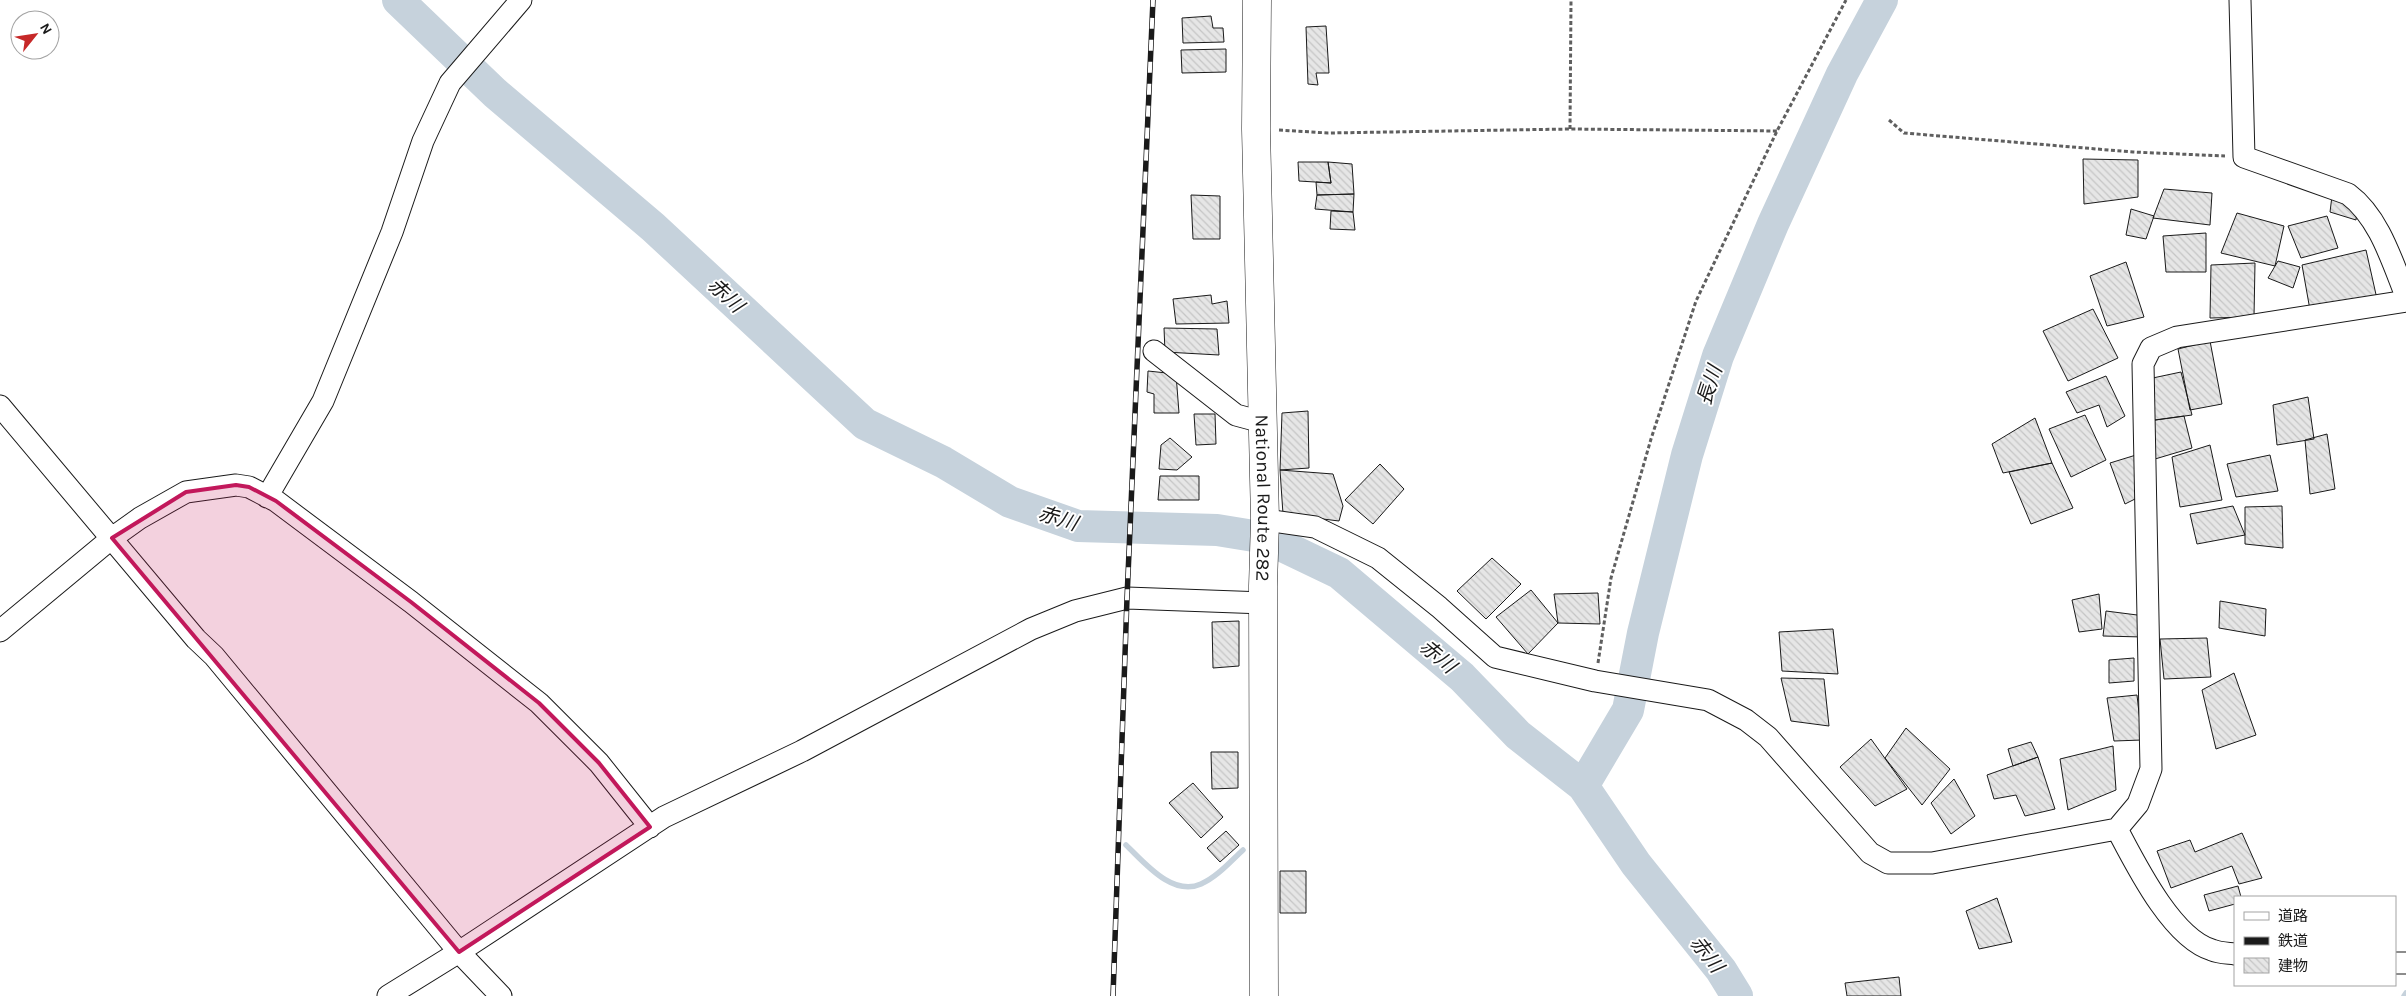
<svg xmlns="http://www.w3.org/2000/svg" width="2406" height="996" viewBox="0 0 2406 996" font-family="Karla,'Noto Sans JP',sans-serif">
	<defs>
		<pattern id="building-back-hatch" width="6" height="6" patternUnits="userSpaceOnUse" patternTransform="scale(1.25)"><rect width="6" height="6" fill="#e6e6e6"/><path d="M-1 5l2 2M0 0l6 6M5-1l2 2" fill="none" stroke="#c5c5c5"/></pattern>
	</defs>
	<rect width="100%" height="100%" fill="#fff"/>
	<g fill="none" stroke-linecap="round" stroke-linejoin="round">
		<path stroke="#c6d2dc" stroke-width="5.5" d="M1126,845c18,17 46,52 75,39 16,-7 29,-22 42,-34
			M2404,996l2,-3"/>
		<path stroke="#c6d2dc" stroke-width="32" d="M398,0l97,93 158,134 212,197 78,38 67,40 68,24 139,4 49,8 73,35 123,104 56,58 65,51 53,78 85,106 16,26
			M1583,786l45,-76 15,-77 44,-178 31,-99 55,-132 69,-150 40,-74"/>
	</g>
	<path fill="url(#building-back-hatch)" stroke="#1a1a1a" d="M1211,16l2,12h10l1,14 -41,1 -1,-25z
		M1326,26l3,47h-13l2,12 -10,-1 -2,-57z
		M1226,49v23l-44,1 -1,-23z
		M2083,159l55,1v37l-54,7z
		M1298,162h30l3,21 -32,-2z
		M1328,162l24,2 2,30 -37,1 -1,-13 15,1z
		M2164,189l48,4 -2,32 -57,-7z
		M1354,194l-1,18 -38,-3 2,-14z
		M1191,195l29,1v43h-27z
		M2332,196l26,8 -2,16 -26,-8z
		M2131,209l23,7 -8,23 -20,-4z
		M1331,211l22,1 2,18 -25,-1z
		M2237,213l47,13 -9,40 -54,-13z
		M2327,216l11,32 -37,10 -13,-32z
		M2206,233v39h-40l-3,-36z
		M2366,250l11,49 -67,11 -8,-45z
		M2278,261l22,6 -7,21 -25,-10z
		M2126,262l18,55 -37,9 -17,-50z
		M2255,263l-1,54 -44,1 1,-53z
		M1211,295l1,9 15,-3 2,22 -53,1 -3,-25z
		M2093,309l25,49 -50,23 -25,-50z
		M1164,328l53,1 2,26 -54,-3z
		M2210,341l12,63 -32,6 -12,-61z
		M1148,371l28,3 3,39h-25v-19l-7,-2z
		M2181,372l11,43 -44,6v-42z
		M2106,376l19,40 -18,11 -8,-22 -22,8 -11,-21z
		M2308,397l6,42 -37,6 -4,-40z
		M1308,411l1,57 -29,2 2,-57z
		M1194,414h21l1,30 -20,1z
		M2085,415l21,45 -35,17 -22,-48z
		M2184,416l8,32 -37,11 -7,-38z
		M2035,418l17,45 -49,10 -11,-29z
		M2327,434l8,55 -25,5 -5,-54z
		M1170,438l22,19 -15,13 -18,-1 2,-24z
		M2210,445l12,55 -42,7 -8,-50z
		M2136,455l9,39 -20,10 -15,-41z
		M2270,455l8,36 -42,6 -9,-33z
		M2052,463l21,45 -42,16 -22,-52z
		M1380,464l24,25 -31,35 -28,-24z
		M1280,470l53,4 10,32 -4,15 -56,-7z
		M1160,476h39v24h-41z
		M2233,506l12,29 -48,9 -7,-30z
		M2282,506l1,42 -38,-4v-37z
		M1492,558l29,26 -35,35 -29,-28z
		M1531,590l27,33 -30,31 -32,-37z
		M1598,593l2,31 -42,-1 -4,-29z
		M2099,594l3,35 -23,3 -7,-32z
		M2220,601l46,8 -1,27 -46,-8z
		M2106,611l39,5 -2,21 -40,-1z
		M1239,621v45l-26,2 -1,-46z
		M1833,629l5,45 -56,-3 -3,-39z
		M2207,638l4,39 -47,2 -4,-40z
		M2134,658v23l-25,2v-23z
		M2234,673l22,62 -40,14 -14,-59z
		M1781,678l43,1 5,47 -38,-5z
		M2137,695l5,45 -28,1 -7,-43z
		M1906,728l44,41 -28,36 -37,-47z
		M1871,739l36,50 -32,17 -35,-39z
		M2031,742l7,15 -25,9 -5,-17z
		M2113,746l3,44 -48,20 -8,-51z
		M1211,752h27v36l-26,1z
		M2038,757l17,52 -30,7 -9,-21 -22,4 -7,-24z
		M1954,779l21,37 -24,18 -20,-31z
		M1193,783l30,34 -22,21 -32,-35z
		M1226,831l13,14 -19,17 -13,-14z
		M2242,833l20,45 -23,6 -7,-18 -61,22 -14,-37 33,-11 5,12z
		M1280,871h26v42h-26z
		M2238,886l3,11h-6v7l-26,7 -5,-16z
		M1997,898l15,44 -33,7 -13,-38z
		M1899,977l2,19h-54l-2,-13z"/>
	<g fill="none" stroke-linecap="round" stroke-linejoin="round">
		<g stroke="#1a1a1a" stroke-width="23">
			<path id="minor" d="M2240,0l4,157 104,37c31,23 44,67 58,102
				M1154,351l82,64 26,7
				M0,406l196,233 18,17 245,296 42,44
				M267,497l56,-96 69,-169 31,-91 27,-58 71,-83
				M1265,520l50,7 63,31 61,49 56,50 100,24 113,19 38,20 22,17 102,116 18,10h44l185,-34 21,-25 13,-35 -8,-405 8,-16 26,-11 229,-36
				M0,631l112,-93 28,-20 46,-26 50,-7 13,2 27,14 135,101 128,101 60,60 51,64
				M2117,829c19,36 55,109 95,121 7,3 15,3 23,4
				M2395,963h11
				M388,996l71,-44 205,-135 138,-66 229,-122 44,-18 52,-13 137,5"/>
		</g>
		<g stroke="#1a1a1a" stroke-width="29">
			<g id="highway">
				<path id="s1" d="M1257,0l-1,129 9,391 -2,66 1,410"/>
			</g>
		</g>
		<path stroke="#5f5f5f" stroke-width="3" stroke-dasharray="4 2.5" stroke-linecap="butt" d="M1889,120l15,13 229,19 92,4
			M1570,129l1,-129
			M1279,130l49,3 242,-4 207,2
			M1598,663l13,-85 40,-139 45,-138 81,-170 69,-131"/>
		<use href="#minor" stroke="#fff" stroke-width="21"/>
		<use href="#highway" stroke="#fff" stroke-width="28"/>
		<g stroke="#1a1a1a" stroke-width="5.5">
			<path id="rail" d="M1113,996l14,-398 26,-598"/>
		</g>
		<use href="#rail" stroke="#fff" stroke-width="4" stroke-dasharray="11" stroke-linecap="butt"/>
	</g>
	<path fill="#c2185b" fill-opacity="0.2" stroke="#c2185b" stroke-width="4" stroke-linejoin="round" d="M236,485l13,2 27,14 135,101 128,101 60,60 51,64 -191,125 -347,-414 74,-46z"/>
	<g text-anchor="middle" stroke-width="4" stroke-linejoin="round" paint-order="stroke">
		<g font-size="19" fill="#1a1a1a" stroke="#fff">
			<text dy="7" stroke="none"><textPath href="#s1" startOffset="498">National Route 282</textPath></text>
		</g>
		<g font-size="20" font-style="italic" fill="#1a1a1a" stroke="#fff">
			<text transform="translate(726 295) rotate(43)" y="7">赤川</text>
			<text transform="translate(1709 385) rotate(-72)" y="7">長川</text>
			<text transform="translate(1058 518) rotate(17)" y="7">赤川</text>
			<text transform="translate(1438 656) rotate(40)" y="7">赤川</text>
			<text transform="translate(1707 954) rotate(52)" y="7">赤川</text>
		</g>
	</g>
	<rect x="2234" y="896" width="162" height="90" fill="#ffffff" stroke="#a3a3a3"/>
	<rect x="2244" y="912" width="25" height="8" fill="#ffffff" stroke="#a3a3a3"/>
	<text x="2278" y="921" font-size="15" fill="#1a1a1a">道路</text>
	<rect x="2244" y="937" width="25" height="8" fill="#1a1a1a" stroke="#a3a3a3"/>
	<text x="2278" y="946" font-size="15" fill="#1a1a1a">鉄道</text>
	<rect x="2244" y="958" width="25" height="15" fill="url(#building-back-hatch)" stroke="#a3a3a3"/>
	<text x="2278" y="971" font-size="15" fill="#1a1a1a">建物</text>
	<g transform="translate(35 35) rotate(60)"><circle r="24" fill="#ffffff" stroke="#a3a3a3"/>
	<path d="M0-4L9 19L0 12L-9 19Z" fill="#c62828"/>
	<text y="-8" font-size="14" font-weight="bold" text-anchor="middle" fill="#1a1a1a">N</text>
	</g>
</svg>
